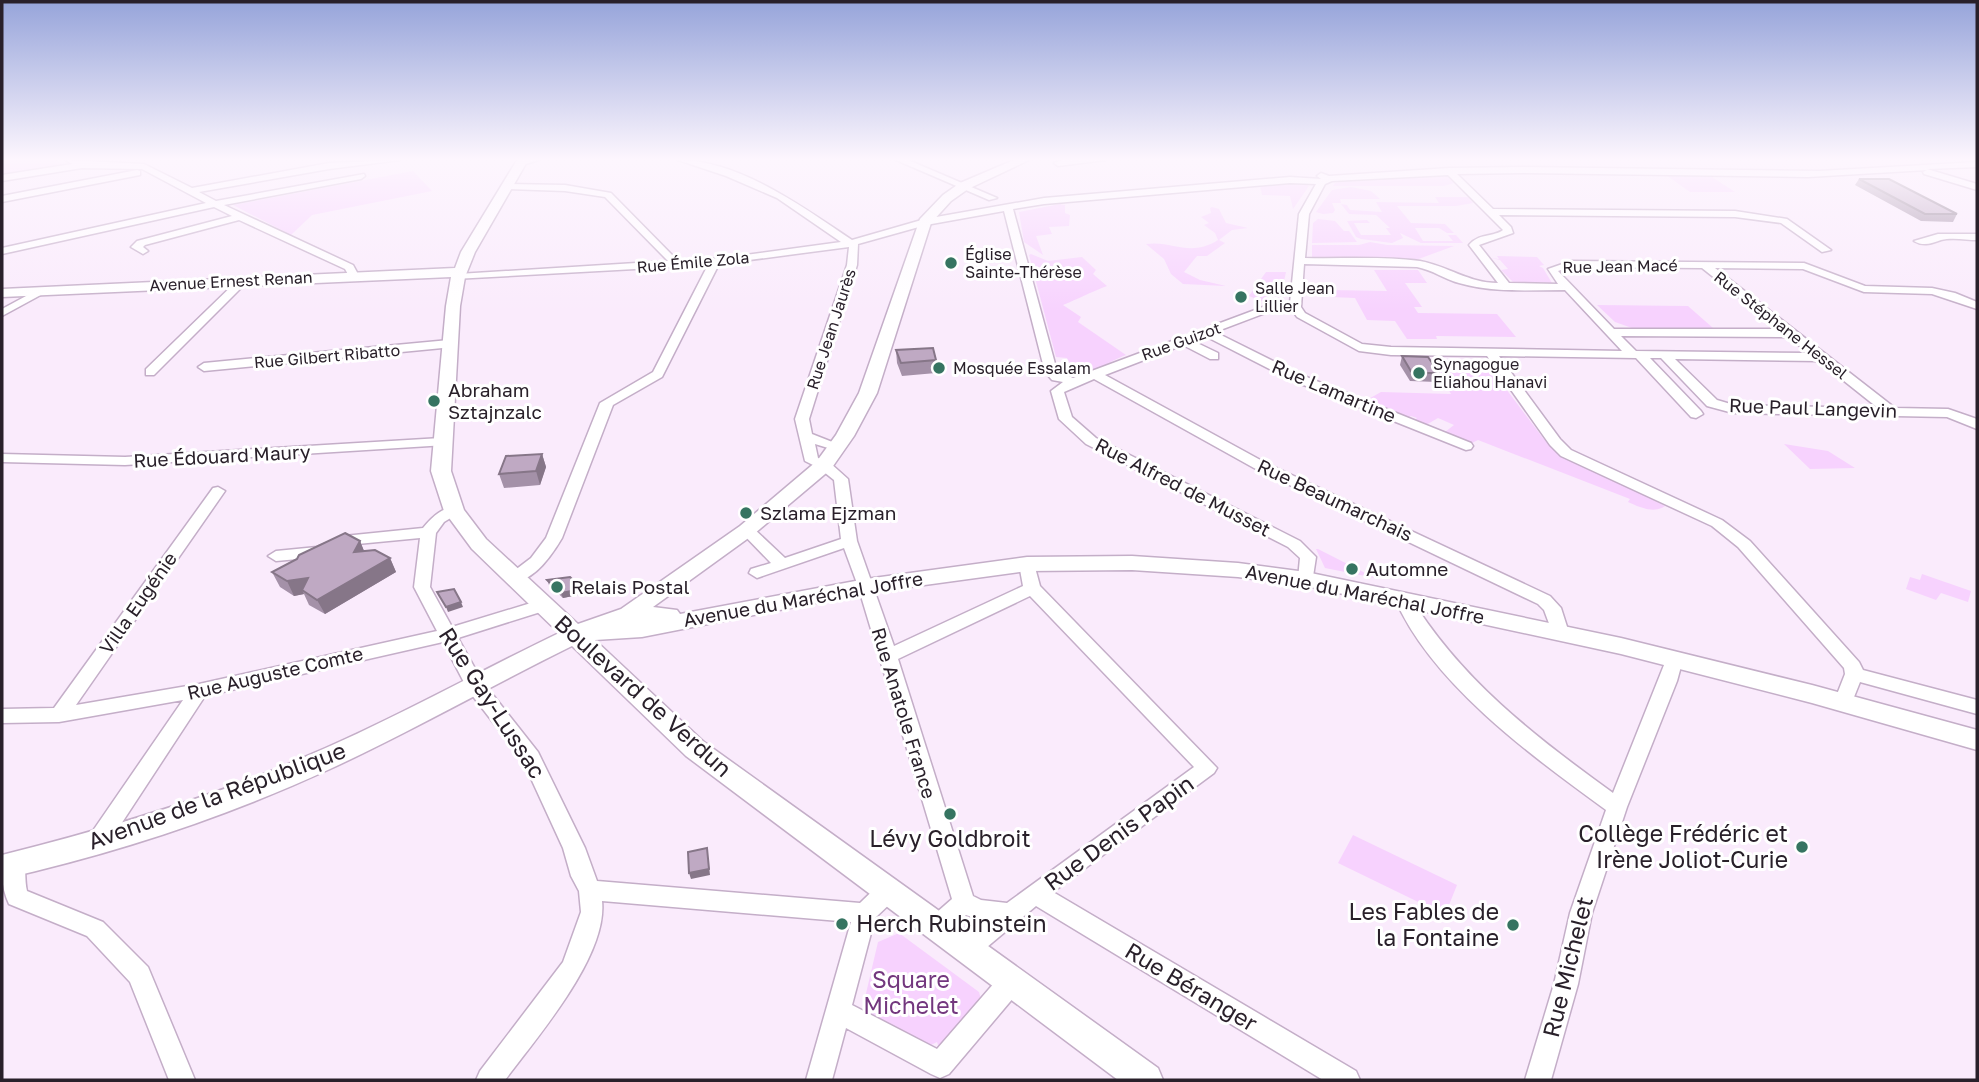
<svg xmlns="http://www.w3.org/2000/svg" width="1979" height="1082" viewBox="0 0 1979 1082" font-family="'Golos Text',sans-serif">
	<rect width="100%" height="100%" fill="#faebfc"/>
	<path fill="#f7d2fe" d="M2,160h52l10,5 -62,11z
		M413,171l19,20 -120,24 -21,20 -58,-30z
		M1666,175h43l26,17h-45z
		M1429,176h18l7,7 -10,3h-111l2,-3 13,-3z
		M1299,182l10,4 -16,23 -3,-13 -28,-1 -2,-9z
		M1351,187l20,4 9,8h-40l1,4h-9l3,7 -2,3 -10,1 -7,-2 16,-22z
		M1435,197h33l5,6 -17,3h-59l14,17 34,1 9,9h-7l-8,-5h-24l8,13h30l-5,-6h8l7,8h-42l-21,-10 3,5 -11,5 -31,-4 -5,-2 -9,-16 20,-1 3,3h-16l7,12h30l-5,-7h4l-14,-13 -27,-1 -8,-10 6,1 3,5 32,2 -6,-10 63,1z
		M1060,204l5,1v8l5,2 -1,11 -20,1 3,7 -16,2 7,19 -19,-13 -5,-30z
		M1212,207l7,2 7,14 22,5 -16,2 -13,10 6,3 -18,13h-10l-13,16 16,8 26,6 -43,-2 -12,-10 -7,-15 -18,-15c27,-4 43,14 72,-4l-3,-7 -11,-8 5,-2 -8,-6 10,-4 -1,-5z
		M1318,219l17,2 9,10h5l8,11 -45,1 1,-20z
		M1370,242l17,3 67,1 -41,15 -101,-3v-13h47z
		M1031,254l17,7 34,-4 14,13 -3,4 14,12c-16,6 -29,13 -44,19l18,12 -3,5 48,33c-22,8 -40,26 -65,17l-2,-3 13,2 -5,-13 -11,-1 -27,-102z
		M1497,256l40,1 7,8 -5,1 4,2 9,15 -39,-1 -12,-12 7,-1 -8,-9 -9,-2 8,1z
		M1374,270h44l9,13h-22l17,24h-8l4,6 79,1 19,23 -80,-1 1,3h-30l-12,-18 -28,-1 -12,-22 -23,-1 -4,-7 59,1z
		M1266,272h20l-6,27 -11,5 -20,-8z
		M1597,305l91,1 25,22h-81l-17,-6z
		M1431,359l54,2 58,77 14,14 108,54c-11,8 -26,1 -37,-4l2,-3 -152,-59 -6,3 -27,-11 9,-7 -16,-7 -12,7 -12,-4 3,-3 -6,-2 -3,2 -43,-17 16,-9 70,2z
		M1784,444l44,7 27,17 -45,1z
		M1316,549h2l57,29 -50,-10z
		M1922,574l49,17 -3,11 -27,-9 -5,7 -30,-11 4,-12 10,3z
		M1353,835l104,50 -12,30 -107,-52z
		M899,933l80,59 3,11 -42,48 -3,-9 -8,4 -61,-28 -4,-16 14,-60z"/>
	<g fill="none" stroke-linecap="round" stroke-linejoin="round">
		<g stroke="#c4aec8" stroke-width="3">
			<path id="street" d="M66,160l78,4 48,24 137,-25 71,-3 -71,9 -130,23 17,9 148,-27 1,2 -4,3 -137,26 129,60 6,11 -5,3 -4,-1 -5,-9 -106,-49 -94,25 -2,2 5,4 -5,3 -12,-7 6,-6 95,-25 -18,-9 -212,47v-6l204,-45 -64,-34 -60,-1 -80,13v-6l70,-11z
				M519,160h20l-17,5 -4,-3z
				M678,160c61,0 125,47 174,80l73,-21 119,-21 246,-21 31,2 -4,-3 4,-3 8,3 120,-8 74,-1 296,4 158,-9v5l-50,2 50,15v6l-53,-16 -1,-2 4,-2 -119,7 -285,-4 -66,1 36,35 242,2 52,8 44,31 -9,2 -41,-29 -46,-6 -236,-2 12,12 2,6 -34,12 30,38 49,1 -10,-15 23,-8 233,2 61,23 67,2 23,5 22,9v7l-45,-15 -68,-2 -61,-23 -88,-1 180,140 53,1 29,10v10l-30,-12 -214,-4 -26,-7 -46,-48h-11l51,53 2,3 -7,4 -5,-1 -55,-59 -137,-2 61,83 11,11 151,70 28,21 109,121 4,8 114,30v14l-117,-32 -10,25 -7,2 -7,-2 -2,-5 11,-28 -1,-6 -106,-121 -26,-21 -151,-70 -11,-11 -63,-89 -96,-1 -32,-4 -62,-34 -5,-7 -16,-1 -61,23 84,42 172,69 2,3 -2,3 -5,1 -175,-70 -86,-44 -12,5 25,12v6h-8l-27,-14 -78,30 159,87 286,134 11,12 8,25 -3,4h-12l-10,-27 -6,-6 -284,-136 -160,-89 -30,13 8,25 24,21 204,103 16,16 -4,26h-12l-2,-4 2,-21 -12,-11 -202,-103 -27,-25 -8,-28 12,-9 -11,-2 -7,-8 -41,-161 -78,14 -68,19 -1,21 -48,154 3,15 33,13 -7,4 -23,-7 3,14 11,4 19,17 9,62 37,105 129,-60 -4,-22 2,-4h12l7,26 177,182 -3,5 -161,119 303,179 4,9h-37l-287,-174 -62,52 -8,3 -8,-3 -4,-8 4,-8 26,-21 -18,-6 -22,19 -8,3 -8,-3 -4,-7 4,-7 24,-21 -94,-313 -14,-38 -87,30 -8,-5 2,-4 20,-6 -32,-33 8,-5 5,2 33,31 56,-19 -7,-59 -15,-12 -14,-7 -10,-42 52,-154 2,-18 -130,17 -57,113 -49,28 -51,133c-10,17 -31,48 -54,43l-2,-4 25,-19 15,-20 54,-135 53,-31 55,-107 -254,14v-4l4,-1 210,-13 -63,-64 -40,-6 -58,-2 -4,-3 1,-2 61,1 46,8 67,68 45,-3 118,-16 -64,-44 -51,-22zM1448,175l55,55c-9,7 -24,3 -34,15l29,38c-30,0 -50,-17 -78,-22 -37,-5 -78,-2 -115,-3l4,-44 16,-30 7,-3zM1290,183l26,1 -17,30 -9,89 -19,1 -198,74 -16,-7 -44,-162 31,-5zM1304,264l113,3c16,3 27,12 42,16 34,10 70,7 106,7l57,61 -231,-4 -29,-3 -57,-31 -4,-6zM1571,267l131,1 77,61h-165l-56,-58zM1621,336l167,1 21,16 -173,-2zM1675,359l144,2 59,47 -144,-3 -17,-5zM1030,596l164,171 -187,136 -26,-3 -8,-4 -75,-237z
				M896,160h12l89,38 -8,2z
				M1063,160h42l-47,6 -4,-3z
				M137,170l3,1v4l-138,27v-6z
				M1938,234h39v6c-10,0 -25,-3 -36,0 -9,3 -17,7 -27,1z
				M240,278l9,2 -95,95h-8v-6z
				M39,289l9,2 -46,25v-7z
				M449,340l4,1v6l-249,24 -6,-4 6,-4z
				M441,438l7,4 -2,3 -321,20 -123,-3v-8l123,3z
				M218,487l7,4 -149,214 123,-21 238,-53 -23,-44 6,-49 -73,7 -27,12 -44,4 -8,-5 8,-5 41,-4 27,-11 79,-8c9,-11 21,-23 36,-20l3,3 -18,11 -8,11 -6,54 22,40 92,-28 8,6 -2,4 -92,29 24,43 56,71 47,96 12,33 263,22c11,-10 20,-23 35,-18l3,7 -3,7 -20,19 -23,87 85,44 65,-75 9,-3 9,3 3,8 -3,8 -71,84 -9,4 -9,-4 -85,-46 -14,52h-26l45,-158 -249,-21c6,55 -65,136 -97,179h-29l4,-9 83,-109 18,-50 -2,-21 -8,-15 -8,-28 -40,-87 -55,-71 -25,-48 -238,54 -99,151 -8,3 -8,-3 -3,-6 3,-6 93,-135 -124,22 -57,1v-14l52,-1 159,-220z
				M1403,594l6,1c51,84 125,141 204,198l55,-138h12l3,4 -6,22 -50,126 -35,106 -14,71 -27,96h-26l29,-96 16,-71 36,-103c-74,-54 -174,-126 -211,-211z
				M14,855l8,2c5,10 2,22 5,34l76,31 45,45 47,113h-26l-39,-98 -43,-46 -78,-32c-7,-15 -9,-31 -3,-47z"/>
		</g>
		<g stroke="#c4aec8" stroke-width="3">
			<path id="secondary" d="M517,160h11l-53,92 -10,25 -5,29 -9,165 13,39 22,29 92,85 43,-15 119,-83 77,-65 19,-26 23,-42 61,-174 23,-24 17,-12 54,-23h15l-61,29 -17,12 -20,22 -54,170 -23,43 -23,33 -77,65 -101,73 24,3 3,4 186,-35 161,-22 105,-1 106,7 68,9 315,66 191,47 165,45v20l-165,-47 -191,-49 -315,-68 -68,-9 -106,-7 -105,1 -161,22 -224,44 -47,3 109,102 454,326 5,12h-45l-432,-324 -114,-110c-81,40 -160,85 -242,123 -104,48 -217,85 -328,110v-24c103,-26 205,-56 303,-98 87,-37 169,-83 254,-124l-87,-84 -28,-38 -13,-40 15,-165 5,-29 -449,20v-8l453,-21 6,-16z"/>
		</g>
		<use href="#street" fill="#fff" fill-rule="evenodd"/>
		<use href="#secondary" fill="#fff" fill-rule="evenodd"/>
	</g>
	<path fill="#a491a8" d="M1859,179l98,35 -4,8 -32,-1 -66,-36z
		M896,350l40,10v13l-34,3 -5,-13z
		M1402,356l37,17 -2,9 -27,-1 -10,-16z
		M542,454l4,13 -6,18 -36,3 -5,-14z
		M360,541l4,10 26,7 6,14 -71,42 -16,-9 -5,-11 -10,2 -14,-9 -8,-15z
		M547,580l35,9 1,5 -20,4 -14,-13z"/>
	<path fill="#867688" d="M542,454l4,13 -6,18 -4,-14z
		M360,541l6,15 -12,-4z
		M390,558l6,14 -71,42 -8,-14z
		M308,578l-6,12 2,4 -10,2 -7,-15z
		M582,589l1,5 -20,4 -2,-5z
		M461,602l2,5 -15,5 -2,-5z
		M707,848l3,27 -19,4 -2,-6z"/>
	<path fill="#bfa9c3" stroke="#867688" stroke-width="2" d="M1859,179h30l68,35h-32z
		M933,348l3,12 -35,3 -5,-13z
		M1402,356l26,1 11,16h-27z
		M542,454l-6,17 -37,3 7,-18z
		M345,533l15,8 -6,11 21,-2 15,8 -73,42 -15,-10 6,-12 -21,3 -15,-9 25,-13 2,-4z
		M570,577l12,12 -21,4 -14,-13z
		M454,589l7,13 -15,5 -9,-15z
		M707,848l2,21 -20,4 -1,-21z"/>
	<linearGradient id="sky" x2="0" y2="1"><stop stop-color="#96a4da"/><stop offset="0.51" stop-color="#fdf6fe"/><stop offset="1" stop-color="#fdf6fe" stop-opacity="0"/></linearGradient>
	<rect width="1979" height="312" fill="url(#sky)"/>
	<g fill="#367461" stroke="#fff" stroke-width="2.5">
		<circle cx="951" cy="263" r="7"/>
		<circle cx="1241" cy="297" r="7"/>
		<circle cx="939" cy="368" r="7"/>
		<circle cx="1419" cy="373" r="7"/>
		<circle cx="434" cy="401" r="7"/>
		<circle cx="746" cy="513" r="7"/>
		<circle cx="1352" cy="569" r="7"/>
		<circle cx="557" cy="587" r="7"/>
		<circle cx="950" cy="814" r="7"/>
		<circle cx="1802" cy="847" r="7"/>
		<circle cx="842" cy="924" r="7"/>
		<circle cx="1513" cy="925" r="7"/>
	</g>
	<g text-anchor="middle" stroke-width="6" stroke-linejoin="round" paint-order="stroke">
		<g font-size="16" fill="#29202a" stroke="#fff" text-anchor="start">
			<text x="965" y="260">Église<tspan x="965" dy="18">Sainte-Thérèse</tspan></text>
			<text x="1255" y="294">Salle Jean<tspan x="1255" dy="18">Lillier</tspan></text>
			<text x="1433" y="370">Synagogue<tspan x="1433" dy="18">Eliahou Hanavi</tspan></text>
			<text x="953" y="374">Mosquée Essalam</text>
		</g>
		<g font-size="16" fill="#29202a" stroke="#fff">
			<text transform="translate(693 262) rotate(-5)" y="6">Rue Émile Zola</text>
			<text transform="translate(1620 266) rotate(-1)" y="6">Rue Jean Macé</text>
			<text transform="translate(231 281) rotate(-3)" y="6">Avenue Ernest Renan</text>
			<text transform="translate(1781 325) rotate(38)" y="6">Rue Stéphane Hessel</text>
			<text transform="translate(831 329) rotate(-72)" y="6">Rue Jean Jaurès</text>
			<text transform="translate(1181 341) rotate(-20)" y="6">Rue Guizot</text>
			<text transform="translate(327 356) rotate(-5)" y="6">Rue Gilbert Ribatto</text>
		</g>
		<g font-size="19" fill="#29202a" stroke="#fff" text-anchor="start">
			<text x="448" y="397">Abraham<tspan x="448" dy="22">Sztajnzalc</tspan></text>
			<text x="760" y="520">Szlama Ejzman</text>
			<text x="1366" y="576">Automne</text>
			<text x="571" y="594">Relais Postal</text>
		</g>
		<g font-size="19" fill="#29202a" stroke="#fff">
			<text transform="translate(1334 391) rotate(23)" y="7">Rue Lamartine</text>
			<text transform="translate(1813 408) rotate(2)" y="7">Rue Paul Langevin</text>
			<text transform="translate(222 456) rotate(-3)" y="7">Rue Édouard Maury</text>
			<text transform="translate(1183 487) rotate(27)" y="7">Rue Alfred de Musset</text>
			<text transform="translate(1335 500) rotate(25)" y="7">Rue Beaumarchais</text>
			<text transform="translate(1365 594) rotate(11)" y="7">Avenue du Maréchal Joffre</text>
			<text transform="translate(803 599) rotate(-10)" y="7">Avenue du Maréchal Joffre</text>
			<text transform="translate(138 603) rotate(-55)" y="7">Villa Eugénie</text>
			<text transform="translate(275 673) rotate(-13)" y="7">Rue Auguste Comte</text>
			<text transform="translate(904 713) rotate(73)" y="7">Rue Anatole France</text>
		</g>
		<g font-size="23" fill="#29202a" stroke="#fff">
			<text transform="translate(643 696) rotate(42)" y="8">Boulevard de Verdun</text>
			<text transform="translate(492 703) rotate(57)" y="8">Rue Gay-Lussac</text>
			<text transform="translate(217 796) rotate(-20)" y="8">Avenue de la République</text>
			<text transform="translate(1119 833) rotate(-36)" y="8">Rue Denis Papin</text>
			<text transform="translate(1568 967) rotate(-76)" y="8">Rue Michelet</text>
			<text transform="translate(1191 987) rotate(31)" y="8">Rue Béranger</text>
		</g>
		<g font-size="23" fill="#29202a" stroke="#fff" text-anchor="end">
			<text x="1788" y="842">Collège Frédéric et<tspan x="1788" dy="26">Irène Joliot-Curie</tspan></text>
			<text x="950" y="847" text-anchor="middle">Lévy Goldbroit</text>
			<text x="1499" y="920">Les Fables de<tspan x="1499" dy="26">la Fontaine</tspan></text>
			<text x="856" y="932" text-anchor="start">Herch Rubinstein</text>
		</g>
		<g font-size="23" fill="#73377e" stroke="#fff">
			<text x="911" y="988">Square<tspan x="911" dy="26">Michelet</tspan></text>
		</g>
	</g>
	<rect width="1979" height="1082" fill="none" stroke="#29202a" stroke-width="7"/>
</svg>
